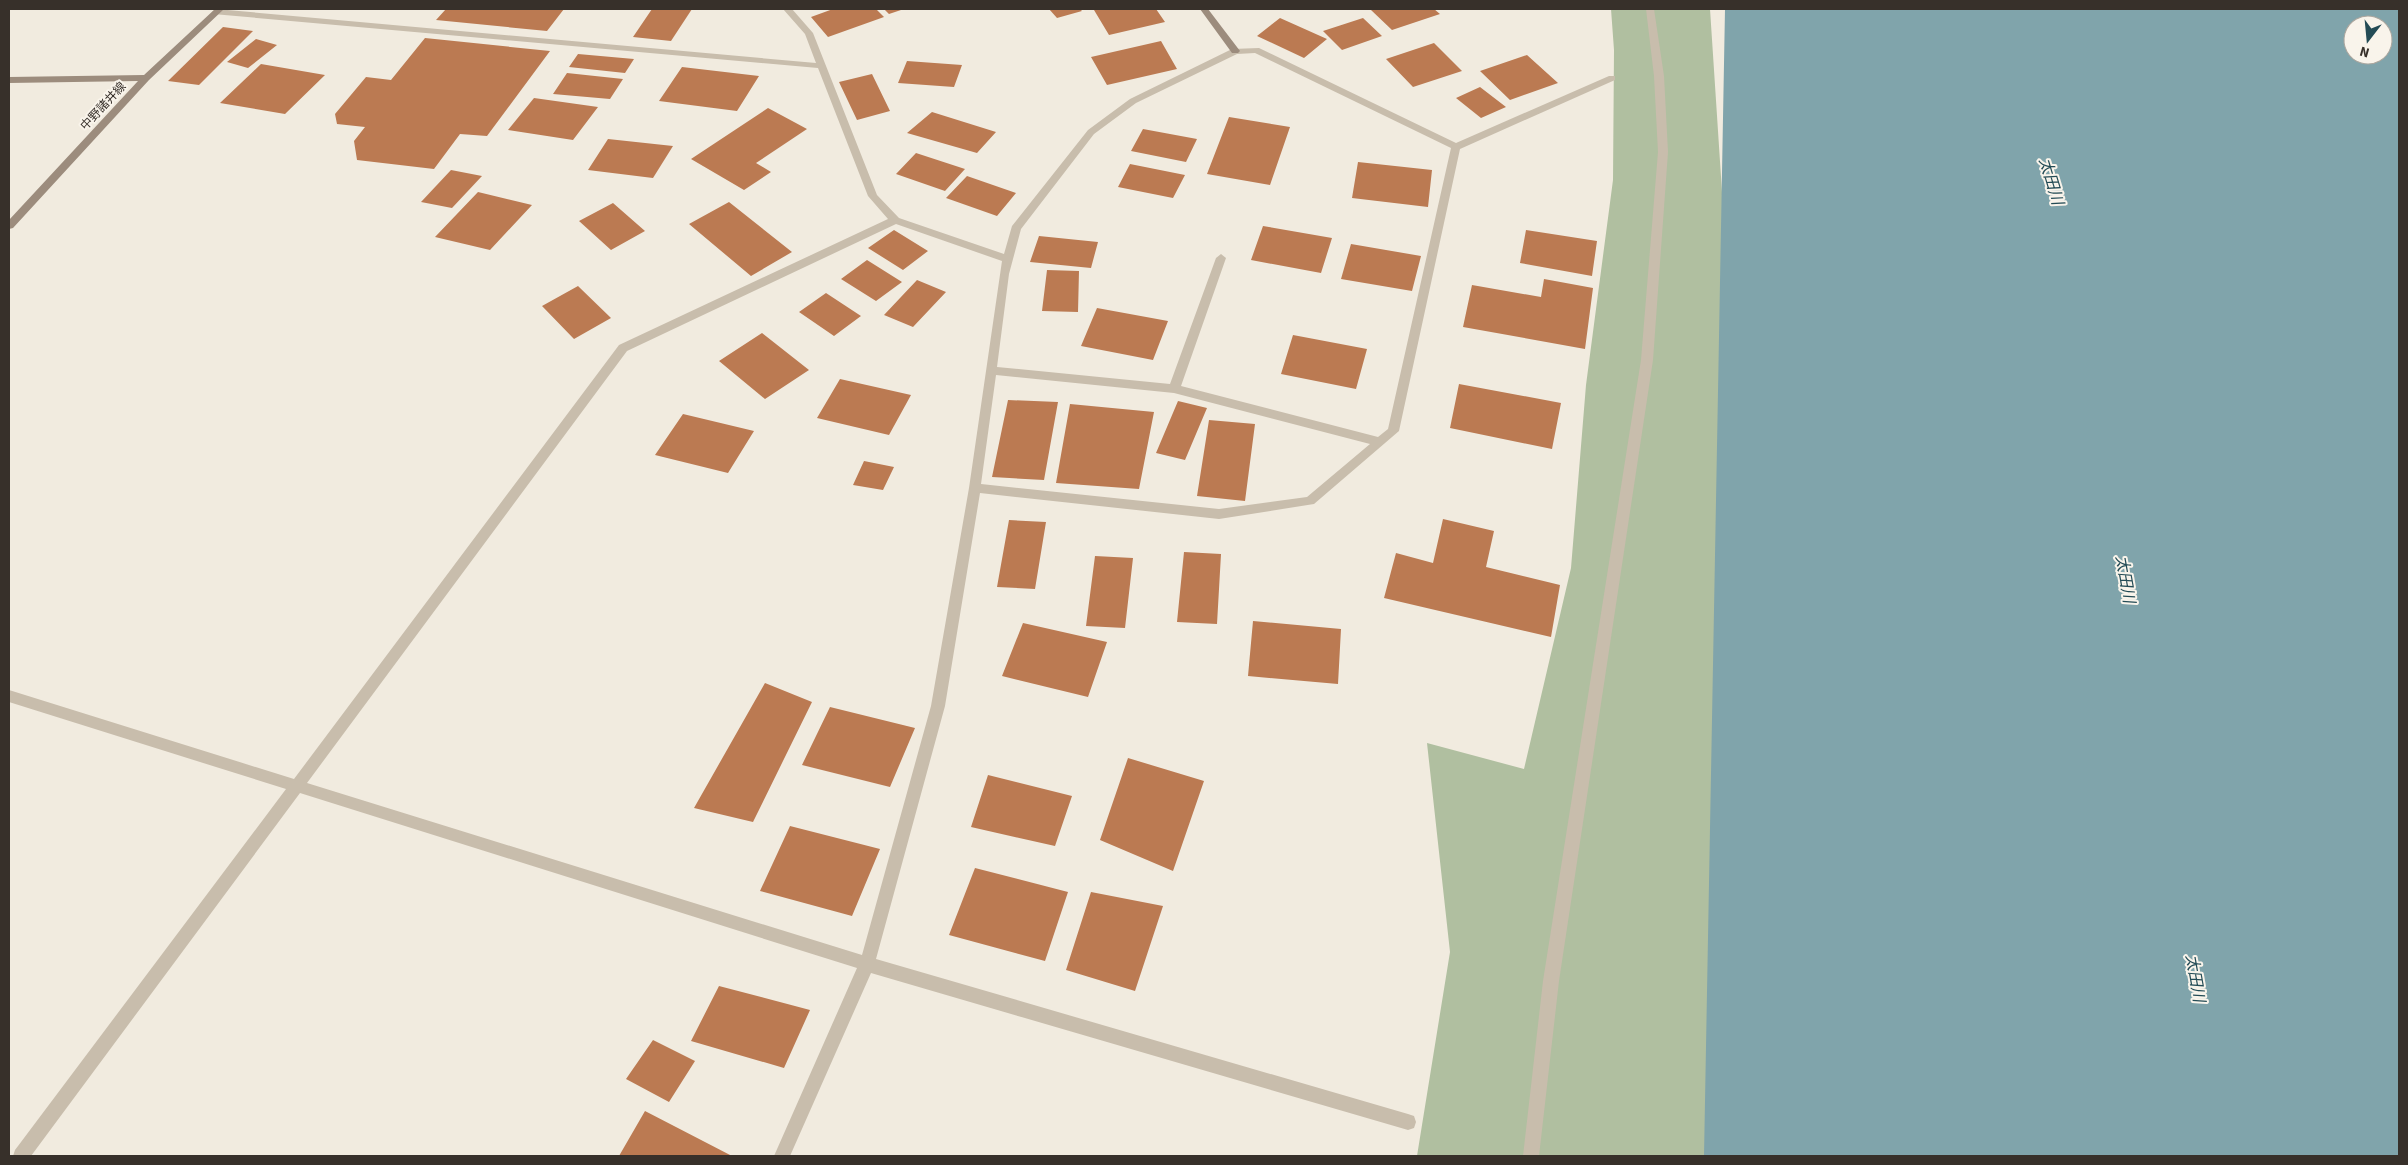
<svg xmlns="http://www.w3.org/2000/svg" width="2408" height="1165" viewBox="0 0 2408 1165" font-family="'Source Sans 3','Noto Sans JP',sans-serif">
	<rect width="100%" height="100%" fill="#f1ebdf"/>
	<path fill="#b0bfa0" d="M1611,9h99l12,183 -2,964h-303l33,-204 -23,-209 97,26 47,-201 15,-183 27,-205 1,-130z"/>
	<path fill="#80a4ab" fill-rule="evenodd" d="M1725,9h674v1147h-695zM2353,25h30v30h-30z"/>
	<path fill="#bb7a52" d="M446,9h118l-17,22 -111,-11z
		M652,9h40l-21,32 -38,-4z
		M833,9h43l8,8 -56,20 -17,-20z
		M884,9h20l-15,5z
		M1049,9h31l2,2 -25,7z
		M1099,9h57l9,13 -56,13 -15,-25z
		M1376,9h58l6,5 -48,16 -21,-20z
		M1280,18l47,21 -23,19 -47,-22z
		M1363,18l19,18 -40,14 -19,-19z
		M223,27l30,4 -54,54 -31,-4z
		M425,38l125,13 -63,85 -27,-2 -26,35 -77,-9 -3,-19 11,-14 -28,-3 -2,-10 31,-37 25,3z
		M256,39l21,6 -29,23 -21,-6z
		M1161,41l16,28 -70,16 -16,-28z
		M1434,43l28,28 -49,16 -27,-28z
		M578,54l56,5 -9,14 -56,-6z
		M1527,55l31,28 -48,17 -30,-29z
		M907,61l55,4 -8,22 -56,-4z
		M261,64l64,11 -40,39 -65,-11z
		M682,67l77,9 -22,35 -78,-10z
		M567,73l56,6 -13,20 -57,-5z
		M872,74l18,37 -33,9 -18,-38z
		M1480,87l26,20 -25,11 -25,-20z
		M534,98l64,9 -25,33 -65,-10z
		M768,108l39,21 -51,34 15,9 -27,18 -53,-31z
		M932,112l64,20 -19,21 -70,-20z
		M1229,117l61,10 -20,58 -63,-11z
		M1143,129l54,10 -11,23 -55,-11z
		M608,139l65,7 -20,32 -65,-8z
		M916,153l49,16 -20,22 -49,-17z
		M1358,162l74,8 -4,37 -76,-9z
		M1130,164l55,11 -12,23 -55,-11z
		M451,170l31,6 -30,32 -31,-6z
		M967,176l49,17 -19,23 -51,-18z
		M478,192l54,13 -42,45 -55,-13z
		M729,202l63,50 -41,24 -62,-52z
		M613,203l32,28 -34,19 -32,-29z
		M1263,226l69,12 -11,35 -70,-13z
		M894,230l34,21 -25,19 -35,-22z
		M1526,230l71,11 -5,35 -72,-13z
		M1039,236l59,6 -7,26 -61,-6z
		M1351,244l70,12 -9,35 -71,-12z
		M867,260l35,22 -26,19 -35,-22z
		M1047,270l32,1 -1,41 -36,-1z
		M1544,279l49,9 -8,61 -122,-22 9,-42 69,12z
		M917,280l29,12 -33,35 -29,-12z
		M578,286l33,32 -37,21 -32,-33z
		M826,293l35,23 -27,20 -35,-24z
		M1097,308l71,13 -15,39 -72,-14z
		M762,333l47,37 -44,29 -46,-38z
		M1293,335l74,14 -11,40 -75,-15z
		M840,379l71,16 -22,40 -72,-17z
		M1459,384l102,19 -9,46 -102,-21z
		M1008,400l50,2 -14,78 -52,-3z
		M1178,401l29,7 -22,52 -29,-7z
		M1070,404l84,8 -15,77 -83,-6z
		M683,414l71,17 -26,42 -73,-18z
		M1209,420l46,4 -10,77 -48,-5z
		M864,461l30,6 -11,23 -30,-5z
		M1443,519l51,12 -8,36 74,18 -9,52 -167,-39 12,-45 37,10z
		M1009,520l37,2 -11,67 -38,-2z
		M1184,552l37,2 -4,70 -40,-2z
		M1095,556l38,2 -8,70 -39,-2z
		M1253,621l88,8 -3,55 -90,-8z
		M1023,623l84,19 -19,55 -86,-21z
		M765,683l47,19 -59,120 -59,-14z
		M830,707l85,21 -25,59 -88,-22z
		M1128,758l76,23 -31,90 -73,-31z
		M988,775l84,21 -17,50 -84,-19z
		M790,826l90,23 -28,67 -92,-25z
		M975,868l93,24 -23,69 -96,-26z
		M1091,892l72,14 -28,85 -69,-21z
		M719,986l91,24 -26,58 -93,-27z
		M653,1040l42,21 -26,41 -43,-23z
		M645,1111l87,45h-113z"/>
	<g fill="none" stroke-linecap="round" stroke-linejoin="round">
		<path fill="#c8bdac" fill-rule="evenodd" d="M216,9l600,54 -11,-29 -22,-25h9l21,24 64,162 22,23 105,36 8,-28 76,-96 42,-31 102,-50 27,-1 197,95 153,-67h6v4l-155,69 -61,282 -85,73 -95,15 -239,-26 -35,213 -69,253 532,155 6,2 2,6 -2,6 -6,2 -537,-157 -81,183h-16l83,-188 -557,-175 -269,363h-18l2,-6 271,-361 -277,-87v-12l285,89 325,-434 269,-126 -20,-23 -50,-128 -605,-54 -1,-2zM1255,53l196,95 -63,281 -10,8 -197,-51 45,-128 -5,-4 -5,4 -46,126 -173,-17 12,-93 12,-45 73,-95 42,-31 101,-49zM896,224l106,37 -33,227 -38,218 -69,249 -555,-172 320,-432zM996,375l178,18 196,51 -63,53 -88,12 -238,-25z
			M1646,9h8l10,67 4,76 -15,208 -94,621 -20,175h-16l20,-175 98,-621 17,-208 -4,-76z"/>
		<path fill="#9c8c7d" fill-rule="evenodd" d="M215,9h9l-75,71 -136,148 -4,1v-9l129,-139 -129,2v-6l135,-2z
			M1200,9h8l32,42 -2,2h-6z"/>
	</g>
	<g text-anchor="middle" stroke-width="4" stroke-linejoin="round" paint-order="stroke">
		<g font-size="12" fill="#37302a" stroke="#f9f4eb">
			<text transform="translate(103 106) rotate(-47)" y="4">中野諸井線</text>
		</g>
		<g font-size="16" font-style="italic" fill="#234b55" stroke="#f9f4eb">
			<text transform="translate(2052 181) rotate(73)" y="6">太田川</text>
			<text transform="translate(2126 579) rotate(80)" y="6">太田川</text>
			<text transform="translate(2196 978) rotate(80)" y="6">太田川</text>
		</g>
	</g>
	<rect width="2408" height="1165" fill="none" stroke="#37302a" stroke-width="20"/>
	<g transform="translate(2368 40) rotate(196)"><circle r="24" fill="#f9f4eb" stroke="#aba69e"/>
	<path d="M0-4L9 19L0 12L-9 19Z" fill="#234b55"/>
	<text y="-8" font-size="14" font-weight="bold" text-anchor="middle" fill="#37302a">N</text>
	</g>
</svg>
